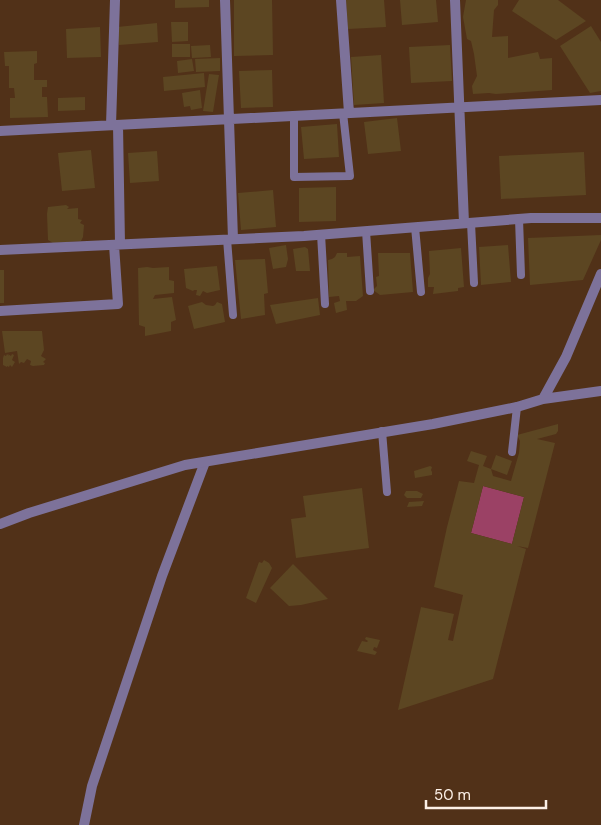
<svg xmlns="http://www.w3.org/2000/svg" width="601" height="825" viewBox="0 0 601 825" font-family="'DM Sans',sans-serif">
	<rect width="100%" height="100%" fill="#513118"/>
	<path fill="#9b4165" d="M483,486l41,11 -12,47 -41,-11z"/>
	<path fill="#5c4622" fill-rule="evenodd" d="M175,0h34v7l-34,1z
		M234,0h38l1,55 -39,1z
		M346,0h38l2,27 -38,2z
		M400,0h36l2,22 -36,3z
		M466,0h32v5l-4,5 -2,27 16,-1v22l30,-6 2,7 12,-1v32l-56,4 -7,-1 -16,1 -1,-8 5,-10 -3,-22 -3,-13 -4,-2 -4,-22z
		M519,0h39l28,21 -30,19 -44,-29z
		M171,22h17v19l-16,1z
		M157,23l1,19 -39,3 -2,-18z
		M591,26l10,16v49l-11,2 -30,-47z
		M100,27l1,30 -34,1 -1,-29z
		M172,44h18v13h-18z
		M210,45l1,12 -19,1 -1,-12z
		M450,45l2,36 -41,2 -2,-36z
		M37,51v12l-3,1v16h13v7h-5v10h5l1,20 -38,1v-20h5l-1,-10h-5v-22h-4l-1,-14z
		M381,55l3,48 -30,2 -3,-48z
		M220,58v13l-24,1 -1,-13z
		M192,59l2,12 -16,2 -1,-12z
		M272,70l1,37 -32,1 -2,-37z
		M204,73l1,14 -41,4 -1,-14z
		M209,74l10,1 -6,37 -10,-1z
		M200,90l2,18 -11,2 -1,-4 -6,1 -2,-14z
		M85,97v13l-27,1v-13z
		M397,118l4,33 -33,3 -4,-32z
		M337,124l2,33 -35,2 -3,-32z
		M91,150l4,38 -33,3 -4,-38z
		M157,151l2,30 -29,2 -2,-30z
		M584,152l2,43 -85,4 -2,-43z
		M336,187v34l-37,1v-34z
		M273,190l3,37 -35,3 -3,-37z
		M66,205l3,2 -2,2 11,-1v11l4,1 -2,3 4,2 -1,12 -2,4 -28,2 -5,-3 -1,-26 1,-7z
		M601,235v5l-18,40 -53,5 -2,-47z
		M286,245l2,14 -2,8 -13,2 -4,-21z
		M508,245l3,37 -30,3 -2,-38z
		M305,247l3,2 2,22h-14l-3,-22z
		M461,248l3,39 -6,1v3l-25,3 1,-7h-6v-9l2,-4 -1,-23z
		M337,253h10v4l13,-1 3,40 -7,5h-10l1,9 -11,3 -2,-10 6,-2 -1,-5 -10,1 -1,-37 4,-1 3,-2z
		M378,253h32l3,39 -33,3 -7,-5 4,-4 -1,-9 3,-1z
		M265,259l3,34 -4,1 1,21 -24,4 -6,-59z
		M217,266l3,24 -13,3 -4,-2 -3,5 -4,-1 1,-5h-3l-1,1 -7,-3 -2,-19z
		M147,267l6,1 16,-1v13l5,1v12l-19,2 -2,4 19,-2 4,23 -5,2v9l-26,5v-9l-6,-2 -1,-57z
		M0,270h4v33h-4z
		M318,298l2,17 -44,9 -6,-19z
		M202,302l4,3 7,1 2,-1 2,-3 5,2 3,18 -31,7 -6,-23z
		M2,331h40l2,19 -3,6 5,3 -3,3 2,1 -1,2 -11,1 -3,-1 1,-4 -4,-2 -3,4 -3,-1 -2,2 -2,-13 -12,2z
		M7,354l2,2 -1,-2 3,2 1,-2 2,1 -2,5 3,2 -3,5 -2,-2 -1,2 -2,-1v1l-4,-2v-7l1,-3 2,1z
		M558,424v7l-2,3 -19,5 18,4 -27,105 -11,-2 9,3 -33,130 -95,31 23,-103 33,7 -6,26 5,1 10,-46 -29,-8 13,-60 12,-46 15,2 5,-18 -12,-4 4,-10 16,5 -4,10 8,3 2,7 18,5 8,-28 1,-12 -3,-6zM483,486l41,11 -12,47 -41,-11z
		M496,455l16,6 -5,14 -16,-6z
		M430,466l2,1 -1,3 1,2v3l-17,3 -1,-7z
		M362,488l7,60 -73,10 -5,-39 15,-2 -3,-21z
		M406,491h11l6,3 -2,4h-14l-3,-3z
		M424,501l-2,5 -15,1 2,-5z
		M264,560l5,3 3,5 -16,35 -10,-5 13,-36 3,1z
		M293,564l35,35 -27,6 -12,1 -19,-18z
		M366,637l14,3 -3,8 -3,-1 -1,3 4,2 -2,3 -18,-4 5,-10 5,1 1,-1 -3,-2z"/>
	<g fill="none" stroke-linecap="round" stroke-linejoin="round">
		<path stroke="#7d729a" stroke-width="8" d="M294,115v62l56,-1 -7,-63
			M519,219l2,56
			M471,223l3,60
			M415,227l6,65
			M366,231l4,60
			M321,234l4,70
			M227,239l6,76
			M382,431l5,61
			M512,452l5,-45"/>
		<path stroke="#7d729a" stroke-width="10" d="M225,0l8,239
			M341,0l8,113
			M455,0l9,223
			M111,125l4,-125
			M118,125l2,119
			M0,131l601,-31
			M0,250l304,-14 227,-18h70
			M0,311l118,-7 -4,-59
			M84,825l8,-39 70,-210 43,-114"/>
		<path stroke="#7d729a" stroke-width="10" d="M543,399l23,-42 35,-83
			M0,524l29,-11 156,-48 248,-41 84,-17 26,-8 58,-8"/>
	</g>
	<path d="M426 800v8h120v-8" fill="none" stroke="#fcf0e7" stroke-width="2.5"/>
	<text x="434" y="800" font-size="15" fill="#fcf0e7" stroke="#513118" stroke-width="4" paint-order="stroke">50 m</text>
</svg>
